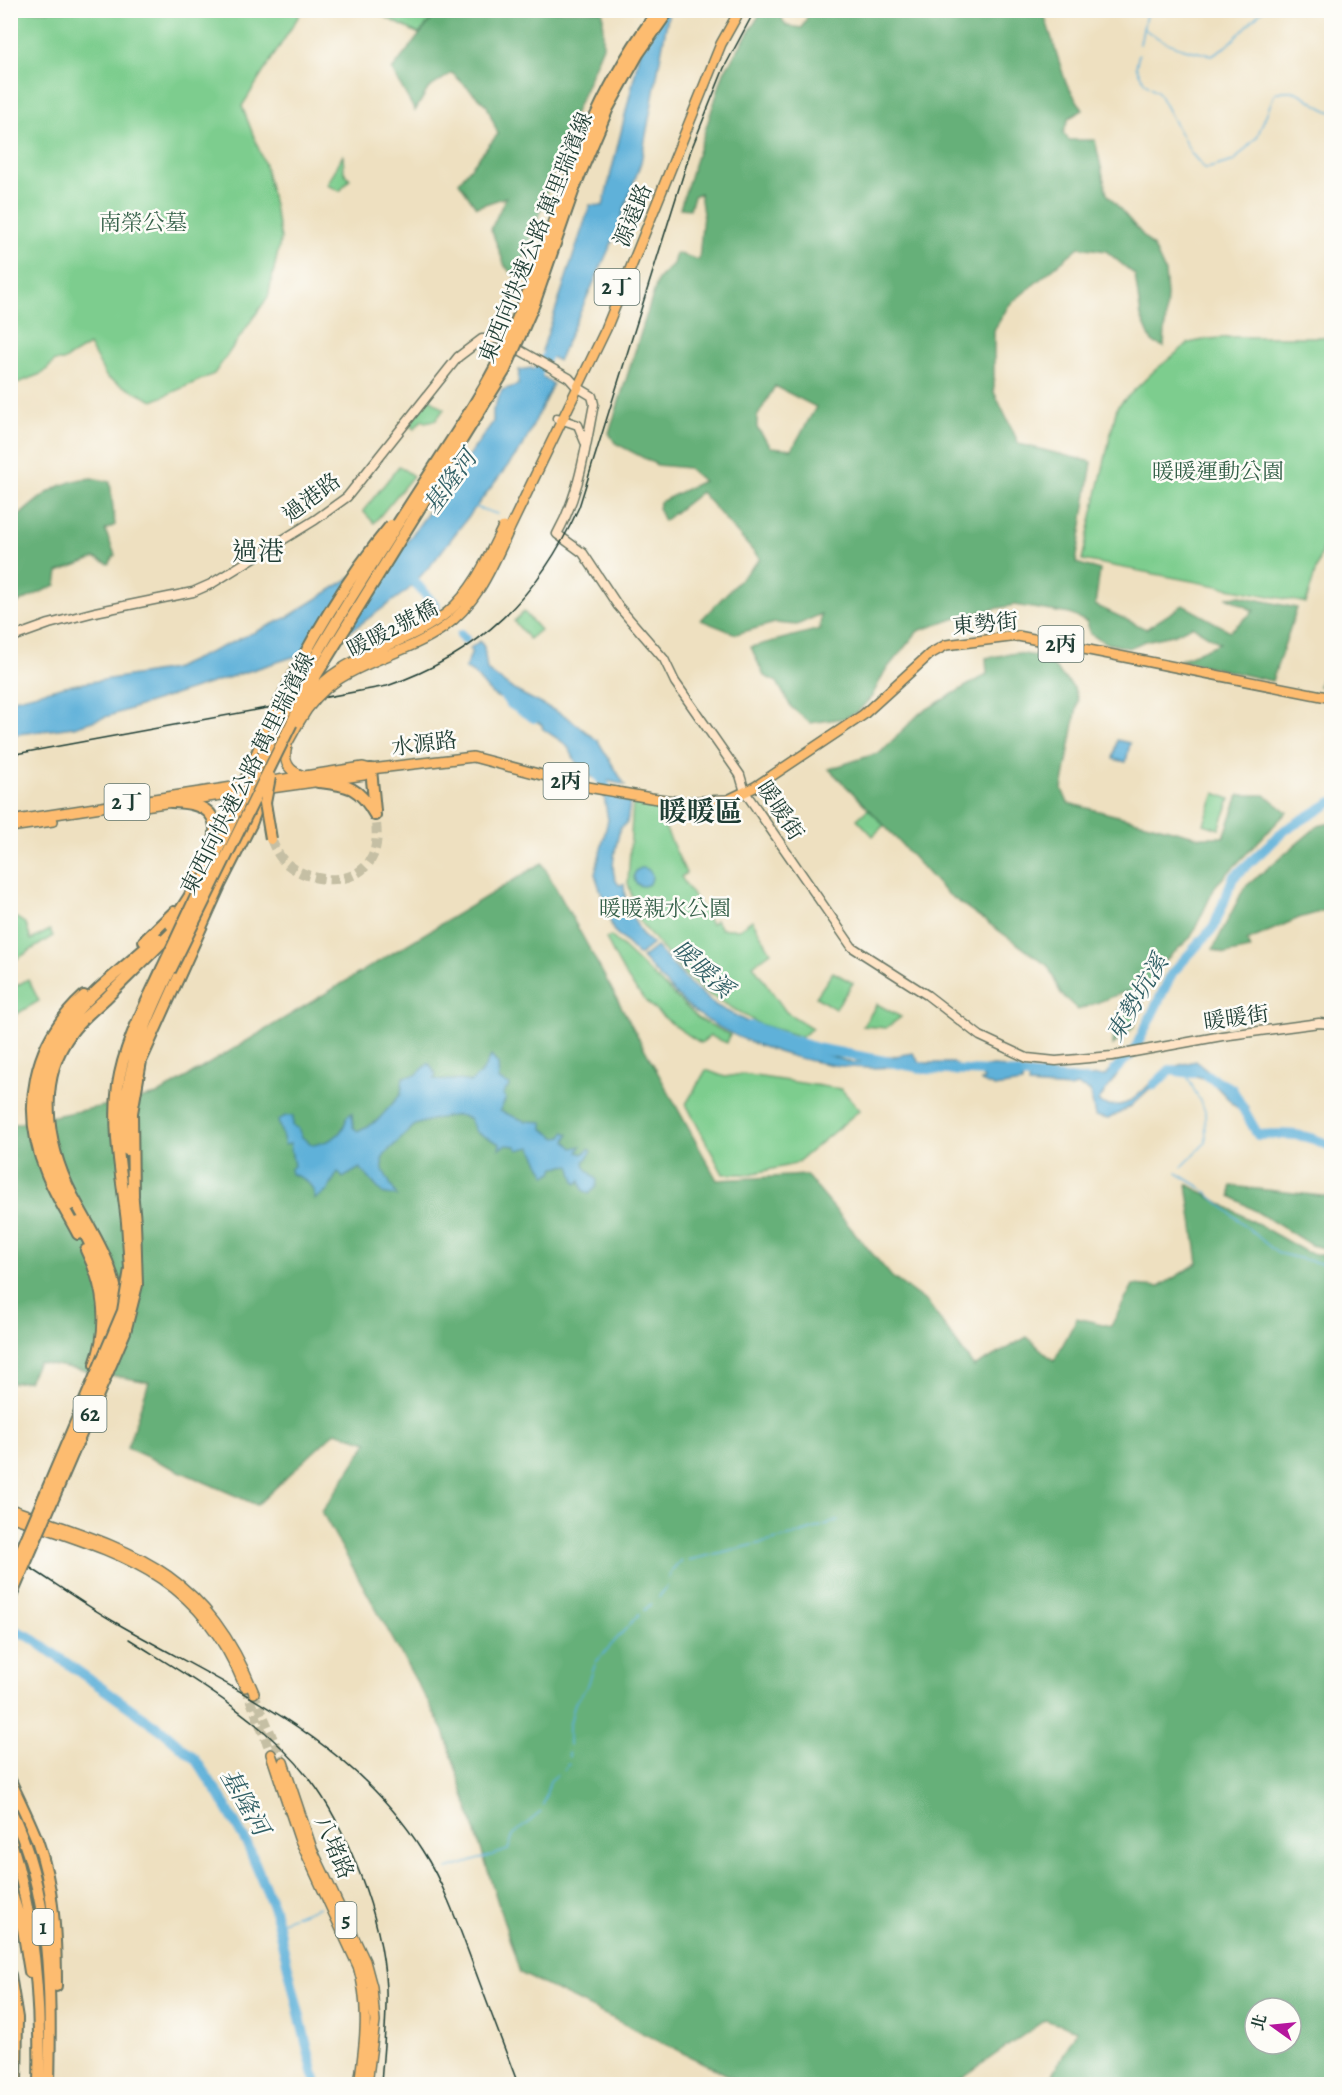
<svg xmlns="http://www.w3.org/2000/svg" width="1342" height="2095" viewBox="0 0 1342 2095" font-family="Alegreya,'Noto Serif TC',serif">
	<rect width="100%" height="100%" fill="#fdfcf7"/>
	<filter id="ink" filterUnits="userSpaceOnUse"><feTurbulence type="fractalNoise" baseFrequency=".0167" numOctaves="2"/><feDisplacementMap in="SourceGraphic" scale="12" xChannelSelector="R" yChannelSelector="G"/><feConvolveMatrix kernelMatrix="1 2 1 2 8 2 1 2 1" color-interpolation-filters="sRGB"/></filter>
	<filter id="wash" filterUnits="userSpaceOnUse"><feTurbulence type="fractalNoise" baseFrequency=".008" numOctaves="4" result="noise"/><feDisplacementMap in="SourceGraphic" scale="24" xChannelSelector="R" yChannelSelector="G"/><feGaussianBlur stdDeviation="1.35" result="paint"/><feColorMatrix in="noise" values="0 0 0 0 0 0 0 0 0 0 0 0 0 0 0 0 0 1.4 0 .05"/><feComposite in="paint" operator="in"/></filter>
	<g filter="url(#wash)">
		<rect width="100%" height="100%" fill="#eee0c0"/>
		<path fill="#7dcd8e" stroke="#4e8561" stroke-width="1.5" d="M10,11h292l-60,95 23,59 16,73 -13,59 -54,77 -61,27 -46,-23 -18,-33 -26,16h-8l-12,12 -30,12 -2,-1z
			M373,11h65l-19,23z
			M343,155l1,17 6,7 -10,12 -13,-6z
			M1235,337h96v207l-7,-1 -18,60 -224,-43 35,-153 37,-36 35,-28 19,-4z
			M429,398l15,11 -8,11 -11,2 -3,-2 -8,9 -4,-5z
			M399,466l14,10 -39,47 -11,-12z
			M524,612l16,18 -11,9 -15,-18z
			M1215,793l15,6 -11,30 -15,-5z
			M633,802l22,4 31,67 -5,4 30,47 5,-4 5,9h18l13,-9 19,32 -18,13 33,47 26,16 -10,9 -43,-13 -56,-33 -18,-16 -46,-54 -11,-38z
			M868,809l16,16 -11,11 -16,-17z
			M17,918l9,6 5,16 19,-10 3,6 -42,27v-44z
			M611,936l88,83 31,16 -3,8 -17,-7 -9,7c-49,-30 -72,-53 -95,-105z
			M833,972l20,11 -18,26 -19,-12z
			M28,979l11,22 -24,14 -4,-8v-18z
			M877,1004l24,13 -15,11 -23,-2z
			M706,1070l19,7 17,-3 99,15 19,21 -65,54 -45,10h-27l-37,-70z"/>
		<path fill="#66b079" stroke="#427656" stroke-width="1.5" fill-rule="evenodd" d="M438,11h165v35l-32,76 -54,157 -12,-13 -14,-37 15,-32 -30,10 -17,-25 39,-48 -11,-28 -35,-33 -24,16 -13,22 -23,-41z
			M762,11h18l3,10 4,5 15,2 8,-17h233l23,72 17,27 -14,8 -6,15 6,7h26l12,54 47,54 11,24 2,23 -3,52 -12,-5 -11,-25 -6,-42 -29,-24 -27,-4 -70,58 -15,25v62l25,52 73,18 -16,101 24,7 -5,35 51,24 37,-24 47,26 24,-20 -27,-14 14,-1 56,12 -25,73 -92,-21 40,-17 -28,-17 -19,9 -28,6 -16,7 -23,-5 -16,-9 -3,-12 -17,-8 -56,-9 -45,9 -51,17 -33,40 -13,25 -14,16 -13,6 -35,5 -19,-16 -14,-25 -13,-6 -13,-29 69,-18 1,-15 -24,11 -22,-2 -39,11 -35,-14 59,-61 -59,-67 -37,29 -6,-13 2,-6 43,-21 -15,-13 -31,-3 -42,-22 -6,-10 49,-154 15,-15 3,-11 23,7 4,-46 -3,-21 -6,3 -4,13 -10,-1 44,-136zM775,386l41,21 -24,42 -21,-2 -14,-19v-11z
			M92,478l18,4 5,43 -10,5 10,25 -6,9 -14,-6 -37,14 -2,13 -45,21v-83c25,-22 45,-43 81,-45z
			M1331,640l1,49h-1l-12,-3z
			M1016,653l28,4 30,31 4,13 -16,88 6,14 131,34h25l15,-42h26l22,17 -71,73 -25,52 -35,32 -23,59 -20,17 1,-18 13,-36 -49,19 -17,-16 -13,-28 -103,-74 -74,-81 -42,-42 52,-17 39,-39 67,-39 -1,-16z
			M1331,823l1,58 -5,29 -28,8 -52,23 3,8 -25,5 -12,-5 31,-61 74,-62z
			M542,863l175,317 89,-5 86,102 36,26 46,64 53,-30 27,24 23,-43 34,8 22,-41 26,2 39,-24 -11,-79 119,68 25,5v827h-284l30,-54 -32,-10 -92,64h-216l-3,-6 -214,-105 -76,-242 -122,-219 46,-70 -33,-10 -78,73 -130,-57 22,-66 -111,-20 -10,19 -17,2 -1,-258 147,-30zM1255,2008h36v36h-36z
			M1231,1186l100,11v53l-20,-5 -80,-49z"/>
		<path fill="#5eb1d9" stroke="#3e7786" stroke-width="1.5" d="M646,11h23l-28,151 -27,76 -56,123 -16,-10 48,-146 13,1 32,-132z
			M531,368l22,16 -30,62 -89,115 -26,29 -56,40 -56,26 -222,71 -63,8 -1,-35 55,-14 108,-17 115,-52 119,-75 86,-120v-12l9,-20 16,-5 1,-15z
			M480,641l4,6 3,23 27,20 53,27 31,24 27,44 -37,-9 -3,-7c-10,-4 -10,-9 -14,-17 -6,-12 -20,-16 -29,-24l1,-2 -37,-27c-20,0 -26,-27 -41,-30l7,-18 -3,-2z
			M1117,740l13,3 -4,19 -13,-3z
			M604,796l26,6 -3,21 -7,5c-3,17 -13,44 -1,57l5,-1 2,22 17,30 10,8 -14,11 -26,-25 -18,-56 13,-54z
			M634 877a9 9 0 1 1 18 0a9 9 0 1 1-18 0Z
			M656,947l33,36 26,22 65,34 72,24 61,-10 7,10h35c11,17 26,2 40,3 8,0 20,7 28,10l-1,7 -28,4 -13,-6 3,-2 -2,-4c-7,-1 -13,2 -20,-1 -20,-7 -16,-11 -38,-2l-23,-12 -4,6c-60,9 -146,-16 -196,-50 -22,-15 -41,-39 -59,-58z
			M491,1056l7,8 1,16 11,5 -7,9 3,4 -6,13 25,10 18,1v7l14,9 5,-1 3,-5 4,2 -3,7 7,7 8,-2 -3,6 5,2 6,-5 3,2 -8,11 1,5 12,13 -1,7 -7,7 -6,-4 -3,-9 -3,3 -2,-2 -5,-17 -15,2 -2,5 -7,4 -15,-29 -13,3 -2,-4 -10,-1 -7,4 1,-5 -24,-12 -7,-14 -11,-3 -24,4 -19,6 -30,29 -3,6 1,10 14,26 -15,-3 -22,-25 -17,10 -5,-6 -11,19 -12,8c-1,-15 -11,-21 -24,-25l-1,-5 4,-3 -4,-22 -5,1 -7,-24 7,-5h8v10l5,2 4,9 11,8c19,-4 30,-9 34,-29l5,-3 1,14 5,4 19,-10 24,-27 2,-17 13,-2 13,-12 7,11 -2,5c13,2 25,0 37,3l11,-10z
			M1134,1058l-9,5 -27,39c36,15 45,-20 71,-33 8,-4 19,-6 27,-8l52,46 -8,4 -30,-31 -39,-11 -41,38 -22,12 -13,-3 -5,-25 -13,-5 -7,2 -42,-3 1,-8 42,4 11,-5 5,3 7,-3h10l17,-15z"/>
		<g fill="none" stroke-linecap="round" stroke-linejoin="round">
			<path stroke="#5eb1d9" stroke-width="1.5" d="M1143,28c22,17 42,22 69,27l16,-10 35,-35
				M1140,44l7,-34
				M1139,54l-3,13 9,16 13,9 33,61 14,16 29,-8 23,-24 18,-44c28,-9 33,12 57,19
				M472,506l25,8
				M1182,1167l24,-25 -1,-31 -19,-37
				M1177,1173l23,14 77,66 55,13
				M689,1560l103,-24 47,-16
				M669,1579l3,-9 9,-10
				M659,1597l8,-11
				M644,1610l7,-6
				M569,1745v-18l6,-24 13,-18 8,-23 43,-48
				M569,1753v4
				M564,1770l5,-6
				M543,1805l7,-24 7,-6
				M448,1869l60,-19 5,-15 28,-23
				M277,1923l42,-16"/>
			<path stroke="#5eb1d9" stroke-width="10" d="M532,384l22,-42
				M408,574l28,33
				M461,635l4,4
				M498,688l13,16 23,14
				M593,767l19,30
				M750,1026l66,22 111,21 62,3
				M1115,1070l20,-21 37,-76 42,-46 19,-49 52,-48 47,-28
				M1005,1073l83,8
				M1207,1076l25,13 26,46c28,-2 48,-2 74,12
				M1154,1085l16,-15 22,3
				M10,1628l20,9 134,95 31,27 25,37 28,50 26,63 42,175"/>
		</g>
	</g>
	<g filter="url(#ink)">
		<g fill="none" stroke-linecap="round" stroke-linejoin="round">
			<path stroke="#c5bfa4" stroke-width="9" stroke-dasharray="9 4.5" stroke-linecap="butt" d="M245,1687l26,67
				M254,1693l29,69"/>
			<path stroke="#c5bfa4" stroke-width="10" stroke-dasharray="10 5" stroke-linecap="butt" d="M271,839c4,9 7,17 15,24 21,19 66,25 84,-2 9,-14 7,-32 5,-46"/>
			<g stroke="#677665" stroke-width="11">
				<path id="secondary" d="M557,418l21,7 7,17
					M10,638l39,-14 46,-12 98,-20 18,-8 104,-64 32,-23 111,-140 24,-18h17l8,4 62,35 8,9 15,9 2,8c-9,45 -14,89 -37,130l26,19 35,53 46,53 11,23 65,93 5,17 107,155 75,48 53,41 47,22 29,3 56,-5 110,-20 97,-13 13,1"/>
			</g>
			<g stroke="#677665" stroke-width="12">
				<path id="primary" d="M509,530l97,-201 115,-285 19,-34
					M287,746c-4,14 0,24 14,29
					M283,751l16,-29
					M123,809l241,-34 7,-6
					M10,821l353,-54 8,2 102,-12 115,30 63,11 30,4 47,-2 27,-13 108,-72 67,-61 16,-9 72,-9 314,62
					M10,827l43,-6
					M10,1509c119,42 192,56 244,184
					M10,1516c109,38 187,54 235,171
					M271,1754l28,84 59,128c12,40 7,78 1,118
					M283,1762l29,87 53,112 7,26 3,35 -8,62"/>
			</g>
			<g stroke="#677665" stroke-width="14">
				<path id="highway" d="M371,769l4,42
					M318,782c31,3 41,5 57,33
					M244,784l26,-62
					M171,802c38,1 52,13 40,51
					M171,925l18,-28 22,-45
					M144,941l30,-29
					M127,1150c-9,-66 15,-121 43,-179
					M132,1190l3,32
					M133,1196l-1,-83 9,-52 80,-178 30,-59 12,-33
					M70,1205c-29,-56 -45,-127 -3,-182 25,-32 60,-58 90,-85
					M79,1222c21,41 35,68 32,115
					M127,1222c-5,-45 -15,-92 -9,-137 6,-41 27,-79 44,-116
					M78,1234c-11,-21 -24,-41 -32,-62 -26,-63 -13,-130 38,-176
					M86,1250c19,37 23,77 9,115
					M118,1320c3,-43 -20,-78 -40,-114 -29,-51 -45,-121 -7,-173 9,-13 23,-24 35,-35 26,-26 52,-51 77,-77
					M10,1780c9,20 19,40 27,60 17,47 19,97 19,146
					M10,1809c42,84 41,184 39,275
					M10,1838c25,80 31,163 29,246
					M10,1888l13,41 7,43
					M10,1975l7,43 -1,66"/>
			</g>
			<use href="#secondary" stroke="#fee4c6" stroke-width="8"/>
			<use href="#primary" stroke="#fdbc70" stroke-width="9"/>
			<use href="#highway" stroke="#fdbc70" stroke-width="10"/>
			<path stroke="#1f3d34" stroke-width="1.5" d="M10,755l377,-69c93,-32 152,-90 192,-179l112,-357 33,-82 31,-58
				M10,1555c35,21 68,46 103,66 112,65 237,115 309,229 22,34 36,74 50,112 15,41 31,82 46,122
				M129,1639c63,40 133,79 180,139 22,28 38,62 51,96 14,36 24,75 26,115 1,32 -3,64 -5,95"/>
			<g stroke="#677665" stroke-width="12" stroke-linecap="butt">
				<path id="primary-bridge" d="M304,703c40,-53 98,-53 144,-91 26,-22 40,-55 55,-85
					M299,722c34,-61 93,-59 144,-94 34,-24 49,-61 66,-98"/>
			</g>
			<g stroke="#677665" stroke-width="14" stroke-linecap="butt">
				<path id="highway-bridge" d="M270,722c33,-69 72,-138 121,-197
					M270,777l-5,26 6,36
					M162,969c49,-103 95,-209 151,-308 37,-64 78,-127 118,-189 23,-36 49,-73 68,-112 57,-119 76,-242 160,-350
					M170,971l142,-289 193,-312 29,-66 41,-118 33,-78 30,-54 31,-44
					M10,1577l113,-266 7,-42 -3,-47
					M10,1599l115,-267 12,-47 -2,-63"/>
			</g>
			<use href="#primary-bridge" stroke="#fdbc70" stroke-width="9"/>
			<use href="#highway-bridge" stroke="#fdbc70" stroke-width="10"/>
		</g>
	</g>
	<g text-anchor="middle" stroke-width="5" stroke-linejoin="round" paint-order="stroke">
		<g fill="#fdfcf7" stroke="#62766e" stroke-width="1.5">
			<rect x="594.5" y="269" width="45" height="36" rx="4.5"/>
			<rect x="1038.5" y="626" width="45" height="36" rx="4.5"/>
			<rect x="543.5" y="763" width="45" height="36" rx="4.5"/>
			<rect x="104.5" y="784" width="45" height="36" rx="4.5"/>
			<rect x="73.5" y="1396" width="33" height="36" rx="4.5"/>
			<rect x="335.5" y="1902" width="21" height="36" rx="4.5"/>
			<rect x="32.5" y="1909" width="21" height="36" rx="4.5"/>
		</g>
		<g font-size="21" font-weight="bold" fill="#1f3d34">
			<text x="617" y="294">2丁</text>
			<text x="1061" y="651">2丙</text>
			<text x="566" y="788">2丙</text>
			<text x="127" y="809">2丁</text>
			<text x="90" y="1421">62</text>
			<text x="346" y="1927">5</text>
			<text x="43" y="1934">1</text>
		</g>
		<g font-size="22" fill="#1f3d34" stroke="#fdfcf7">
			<text transform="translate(632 215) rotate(-68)" y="8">源遠路</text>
			<text transform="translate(535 237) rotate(-68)" y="8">東西向快速公路 萬里瑞濱線</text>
			<text transform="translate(311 497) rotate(-37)" y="8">過港路</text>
			<text transform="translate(985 623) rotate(-5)" y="8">東勢街</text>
			<text transform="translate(392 628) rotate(-27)" y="8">暖暖2號橋</text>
			<text transform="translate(424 743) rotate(-7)" y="8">水源路</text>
			<text transform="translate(247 773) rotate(-63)" y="8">東西向快速公路 萬里瑞濱線</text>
			<text transform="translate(781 810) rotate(57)" y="8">暖暖街</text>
			<text transform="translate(1236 1017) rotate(-8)" y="8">暖暖街</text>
			<text transform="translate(335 1847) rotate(67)" y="8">八堵路</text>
		</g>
		<g font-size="22" fill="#36614a" stroke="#fdfcf7">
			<text x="143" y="230">南榮公墓</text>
			<text x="1218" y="479">暖暖運動公園</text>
			<text x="665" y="916">暖暖親水公園</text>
		</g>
		<g font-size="24" font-style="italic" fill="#326066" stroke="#fdfcf7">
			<text transform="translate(450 482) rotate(-54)" y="8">基隆河</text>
			<text transform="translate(703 969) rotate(42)" y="8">暖暖溪</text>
			<text transform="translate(1137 998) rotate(-59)" y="8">東勢坑溪</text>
			<text transform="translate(245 1802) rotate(60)" y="8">基隆河</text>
		</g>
		<g font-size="26" fill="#1f3d34" stroke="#fdfcf7">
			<text x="258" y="560">過港</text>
		</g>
		<g font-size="28" font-weight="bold" fill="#1f3d34" stroke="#fdfcf7">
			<text x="701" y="821">暖暖區</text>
		</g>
	</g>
	<rect width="1342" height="2095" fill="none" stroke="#fdfcf7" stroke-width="36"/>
	<g transform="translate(1273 2026) rotate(285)"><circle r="28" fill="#fdfcf7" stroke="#a4b0a9" stroke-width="1.5"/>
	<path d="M0-4.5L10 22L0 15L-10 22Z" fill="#b5179e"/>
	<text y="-9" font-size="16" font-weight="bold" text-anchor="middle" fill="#1f3d34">北</text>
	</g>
</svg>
